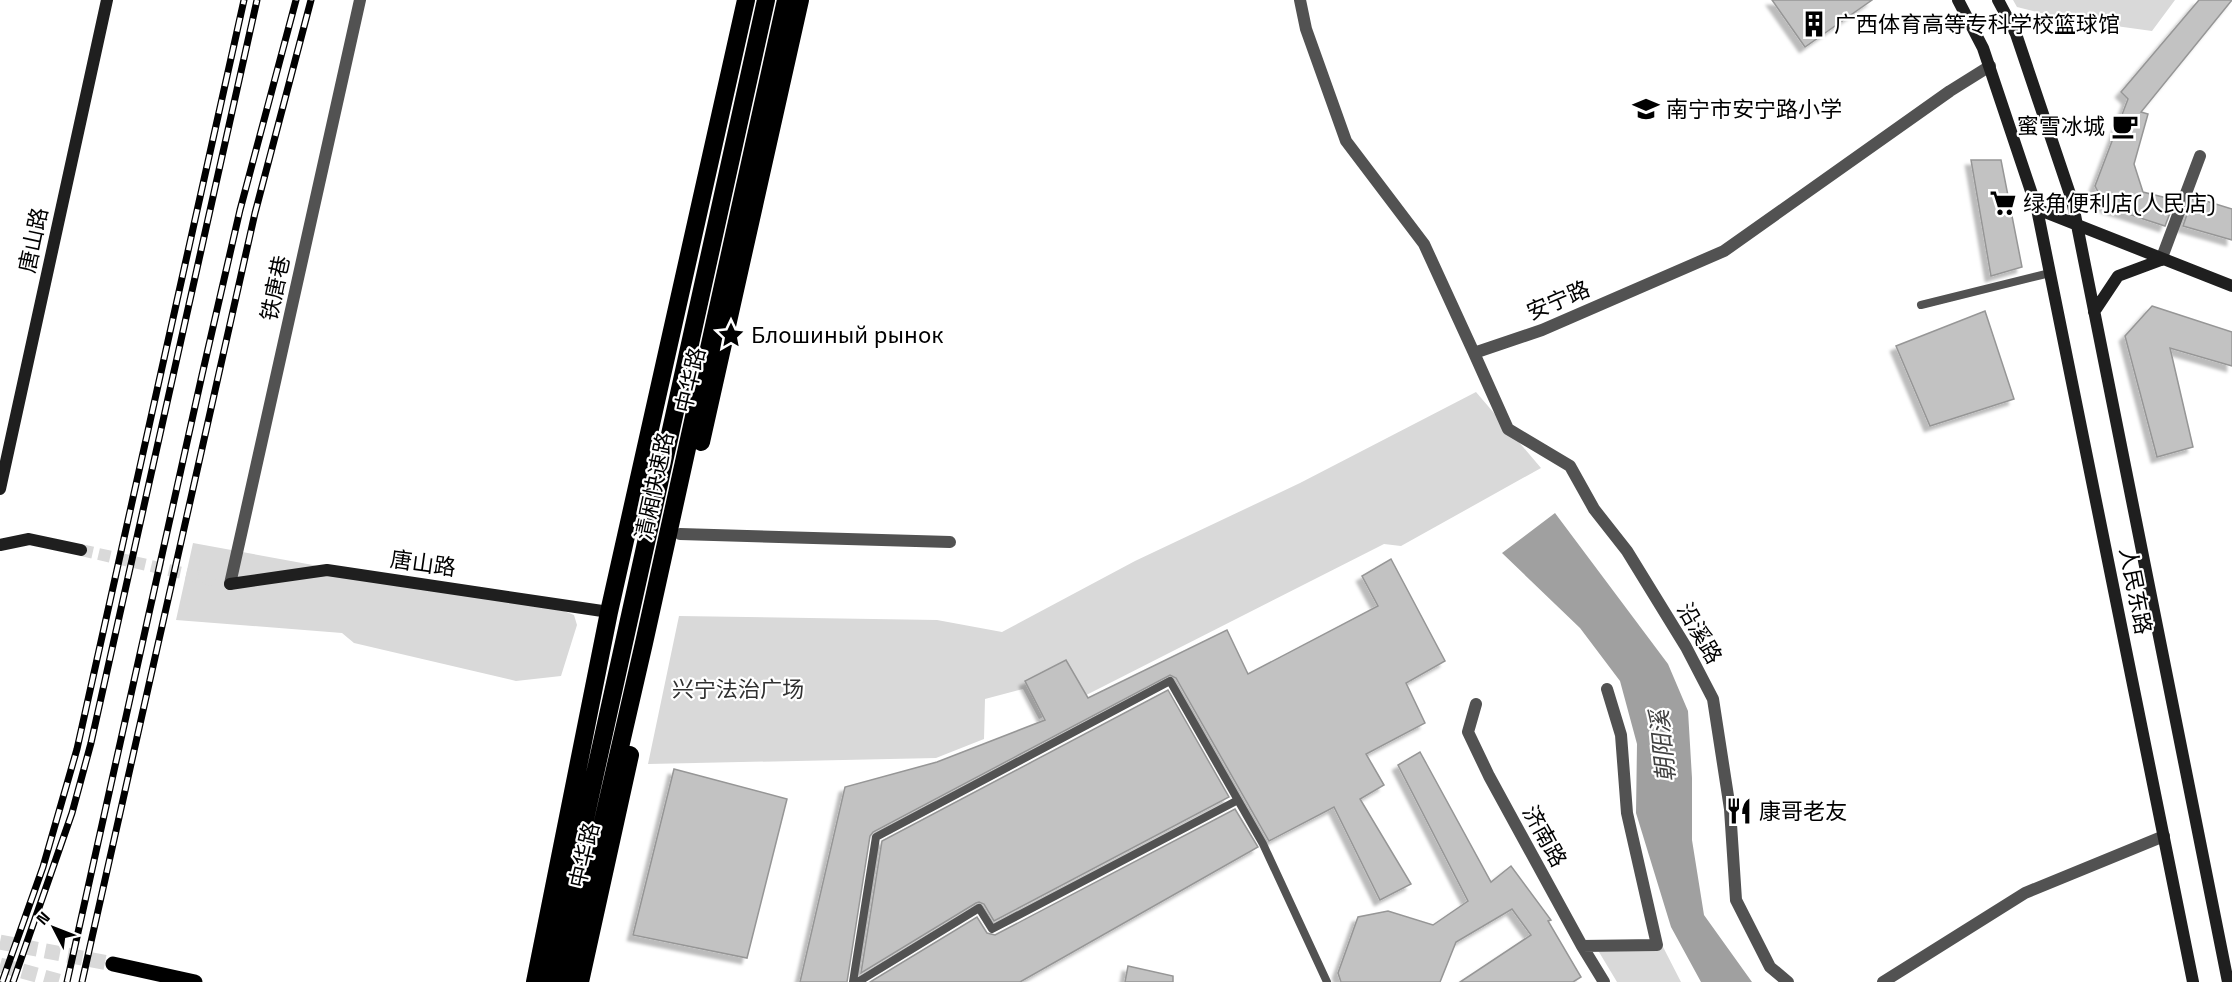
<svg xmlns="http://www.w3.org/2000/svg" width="2232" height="982" viewBox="0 0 2232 982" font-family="'Space Grotesk','Noto Sans SC',sans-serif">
	<defs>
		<filter id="shadow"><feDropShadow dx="-5.5" dy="5.5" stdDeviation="1.5" flood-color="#0004"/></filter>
	</defs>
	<rect width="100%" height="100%" fill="#fff"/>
	<path fill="#d9d9d9" d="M2013,0h162l-23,31 -87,-12 -48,-12z
		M1476,392l65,76 -140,78 -17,-2 -345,175 -16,-30 -38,10 -1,40 -48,19 -288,6 31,-148 258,4 65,12 133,-71 165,-78z
		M193,543l371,68 10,4 3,10 -16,51 -45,5 -162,-38 -12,-10 -166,-13z
		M1593,942l69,3 19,37h-64z"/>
	<path fill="#a0a0a0" d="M1555,513l113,151 20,47 4,67v62l12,75 48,67h-51l-30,-55 -35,-114 1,-69 -17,-63 -40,-53 -78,-75z"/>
	<path fill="#c2c2c2" stroke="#969696" stroke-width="1.5" filter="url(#shadow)" d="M1772,0h100l-67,47z
		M2199,0h33l-91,112 7,2 -14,50 9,28 32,8 -10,26 -59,-19 -11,-21 33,-87 -7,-7z
		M1971,160h30l21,107 -31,9z
		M2193,197l39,12v31l-49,-14z
		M2152,306l80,26v34l-62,-18 23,99 -36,10 -32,-121z
		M1985,311l29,88 -84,27 -34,-80z
		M1391,559l54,102 -39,22 19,40 -59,31 18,31 -24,14 51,85 -31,16 -46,-93 -65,34 -93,-163 -6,-3 -297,157 -3,4 -23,146h-47l45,-195 92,-25 108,-42 -20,-39 41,-21 22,38 139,-68 21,44 130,-68 -16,-30z
		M1168,690l61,107 -235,124 -10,-17 -5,-2 -3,1 -115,70 21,-132z
		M1420,752l71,130 20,-16 40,54 -3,1 33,56 -8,5h-113l71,-47 -19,-26 -56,33 -16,40h-99l-3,-9 20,-56 30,-6 45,14 35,-24 -70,-136z
		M674,769l113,30 -40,159 -114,-23z
		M1235,809l23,38 -238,135h-150l107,-65 10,16 8,2z
		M1128,966l45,10v6h-48z"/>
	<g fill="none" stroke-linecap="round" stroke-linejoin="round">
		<path stroke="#d9d9d9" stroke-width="12" stroke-dasharray="12 6" stroke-linecap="butt" d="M81,550l149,34"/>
		<path stroke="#d9d9d9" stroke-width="15" stroke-dasharray="15 8" stroke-linecap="butt" d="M0,942l113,22
			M0,965l62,17"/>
		<path stroke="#525252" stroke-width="8" d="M1921,305l129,-32
			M853,982l23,-145 294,-156 93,163 64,138
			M858,982l121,-74 13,21 246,-129"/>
		<path stroke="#525252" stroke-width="12" d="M1300,0l6,29 40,112 78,103 50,109 68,-23 182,-79 226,-160 40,-25
			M2161,260l39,-104
			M1474,353l34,76 62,37 24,43 33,42 59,96 27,52 17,110 6,91 34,67 18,15
			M680,534l270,8
			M230,584l130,-584
			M1476,704l-8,28 21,44 93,170 22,36
			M1582,946l75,-1 -30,-132 -6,-78 -14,-46
			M1883,982l142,-89 139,-57"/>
		<path stroke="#1f1f1f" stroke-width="12" d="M1958,0l25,48 54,161 156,773
			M1998,0l18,34 56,166 156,782
			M2037,209l195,77
			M2094,312l24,-36 43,-16
			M0,489l107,-489
			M0,545l29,-6 52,11
			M230,584l97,-14 282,42"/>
		<path stroke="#000" stroke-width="15" d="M113,964l82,18"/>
		<path stroke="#000" stroke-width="18" d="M701,442l99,-442
			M535,982l74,-370 137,-612
			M549,982l217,-982
			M566,982l78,-339 142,-643
			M580,982l50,-227"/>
		<g stroke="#000" stroke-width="7">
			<path id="rail" d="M2,982l41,-115 34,-118 167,-749
				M13,982l59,-169 19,-70 166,-743
				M67,982l135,-607 38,-165 56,-210
				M82,982l173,-769 56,-213"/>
		</g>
		<use href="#rail" stroke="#fff" stroke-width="4.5" stroke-dasharray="14" stroke-linecap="butt"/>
	</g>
	<defs>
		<g id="building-bare" transform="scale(2.07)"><path d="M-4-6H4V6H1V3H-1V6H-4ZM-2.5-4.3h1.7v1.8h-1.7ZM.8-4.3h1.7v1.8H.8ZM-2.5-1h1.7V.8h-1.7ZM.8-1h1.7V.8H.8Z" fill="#000" stroke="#fff" stroke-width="2.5" paint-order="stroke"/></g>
		<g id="school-bare" transform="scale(2.07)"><path d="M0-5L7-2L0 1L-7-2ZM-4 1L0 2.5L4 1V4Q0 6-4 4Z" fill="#000" stroke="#fff" stroke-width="2.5" paint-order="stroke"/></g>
		<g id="cafe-bare" transform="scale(2.07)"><path d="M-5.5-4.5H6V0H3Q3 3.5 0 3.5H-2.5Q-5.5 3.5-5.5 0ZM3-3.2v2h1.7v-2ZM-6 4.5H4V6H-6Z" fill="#000" stroke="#fff" stroke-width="2.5" paint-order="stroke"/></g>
		<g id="supermarket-bare" transform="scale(2.07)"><path d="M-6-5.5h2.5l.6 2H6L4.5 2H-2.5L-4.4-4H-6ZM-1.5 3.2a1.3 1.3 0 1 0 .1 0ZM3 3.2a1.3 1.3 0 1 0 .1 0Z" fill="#000" stroke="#fff" stroke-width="2.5" paint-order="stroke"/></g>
		<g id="sight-bare" transform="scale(2.07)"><path d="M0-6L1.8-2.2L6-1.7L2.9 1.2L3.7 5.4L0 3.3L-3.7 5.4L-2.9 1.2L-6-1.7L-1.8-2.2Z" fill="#000" stroke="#fff" stroke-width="2.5" paint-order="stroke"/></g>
		<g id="restaurant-bare" transform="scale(2.07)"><path d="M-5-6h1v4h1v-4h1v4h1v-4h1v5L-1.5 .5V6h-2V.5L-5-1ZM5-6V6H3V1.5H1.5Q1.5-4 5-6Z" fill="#000" stroke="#fff" stroke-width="2.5" paint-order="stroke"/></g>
	</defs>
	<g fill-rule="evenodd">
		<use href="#building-bare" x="1814" y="24"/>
		<use href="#school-bare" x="1646" y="109"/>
		<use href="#cafe-bare" x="2125" y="126"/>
		<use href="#supermarket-bare" x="2003" y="203"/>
		<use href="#sight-bare" x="731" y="335"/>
		<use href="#restaurant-bare" x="1739" y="811"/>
	</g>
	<g text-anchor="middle" stroke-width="4.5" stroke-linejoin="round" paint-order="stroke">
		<g font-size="22" fill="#000" stroke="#fff" text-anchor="start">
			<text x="1834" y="32">广西体育高等专科学校篮球馆</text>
			<text x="1666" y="117">南宁市安宁路小学</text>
			<text x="2105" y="134" text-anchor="end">蜜雪冰城</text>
			<text x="2023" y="211">绿角便利店(人民店)</text>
			<text x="751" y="343">Блошиный рынок</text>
			<text x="1759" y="819">康哥老友</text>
		</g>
		<g font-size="22" fill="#000" stroke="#fff">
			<text transform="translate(33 240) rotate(-78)" y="8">唐山路</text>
			<text transform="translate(275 288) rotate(-78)" y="8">铁唐巷</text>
			<text transform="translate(1558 300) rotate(-23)" y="8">安宁路</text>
			<text transform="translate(690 380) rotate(-77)" y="8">中华路</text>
			<text transform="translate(654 486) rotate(-78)" y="8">清厢快速路</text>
			<text transform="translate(423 563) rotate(8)" y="8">唐山路</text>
			<text transform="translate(2136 591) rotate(79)" y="8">人民东路</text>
			<text transform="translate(1700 633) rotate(60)" y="8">沿溪路</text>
			<text transform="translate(1545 836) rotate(61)" y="8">济南路</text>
			<text transform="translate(584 855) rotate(-77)" y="8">中华路</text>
		</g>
		<g font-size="22" fill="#303030" stroke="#fff">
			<text x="738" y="697">兴宁法治广场</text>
		</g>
		<g font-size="24" font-style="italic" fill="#414141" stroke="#fff">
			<text transform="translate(1663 746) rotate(-96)" y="8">朝阳溪</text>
		</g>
	</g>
	<g transform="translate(54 928) rotate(312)" stroke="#ffffff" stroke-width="4.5" paint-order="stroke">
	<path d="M0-4.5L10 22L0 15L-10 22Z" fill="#000000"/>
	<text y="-9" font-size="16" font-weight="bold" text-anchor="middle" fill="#000000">N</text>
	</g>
</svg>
